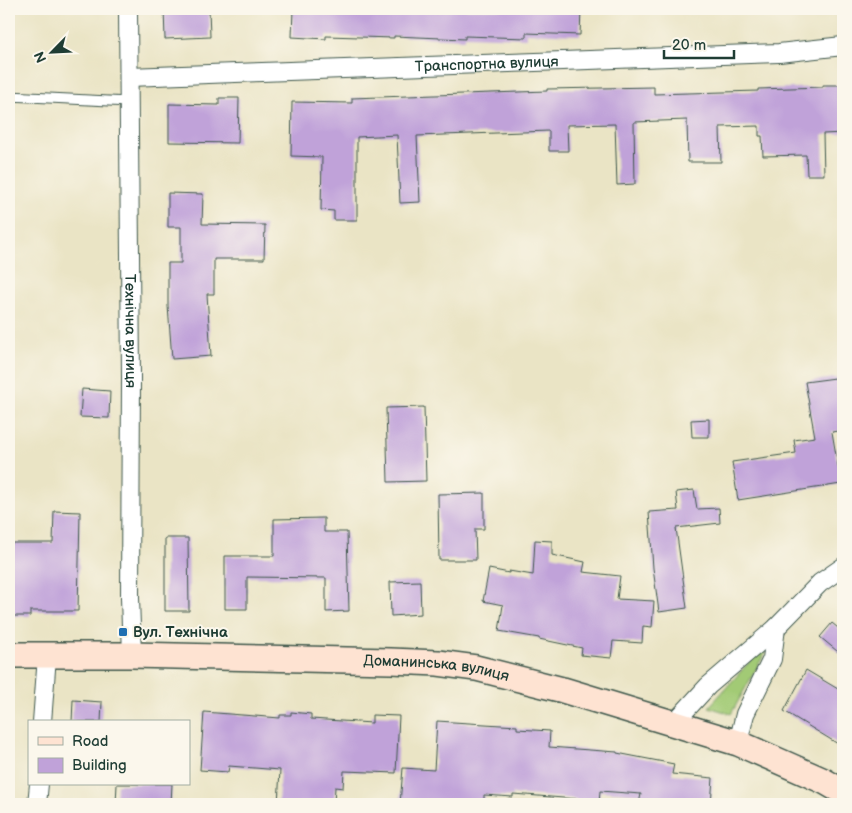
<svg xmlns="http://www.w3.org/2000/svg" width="852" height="813" viewBox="0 0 852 813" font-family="'Balsamiq Sans',sans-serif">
	<rect width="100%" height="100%" fill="#fbf7ec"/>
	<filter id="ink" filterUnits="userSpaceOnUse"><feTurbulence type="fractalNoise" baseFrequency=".02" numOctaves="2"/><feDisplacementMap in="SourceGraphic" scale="10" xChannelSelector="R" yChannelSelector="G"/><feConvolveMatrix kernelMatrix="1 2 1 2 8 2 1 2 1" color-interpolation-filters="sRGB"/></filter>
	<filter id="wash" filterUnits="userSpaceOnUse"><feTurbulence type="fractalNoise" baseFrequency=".0096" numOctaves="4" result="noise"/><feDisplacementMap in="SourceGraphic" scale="20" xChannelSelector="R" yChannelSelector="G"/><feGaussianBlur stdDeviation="1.12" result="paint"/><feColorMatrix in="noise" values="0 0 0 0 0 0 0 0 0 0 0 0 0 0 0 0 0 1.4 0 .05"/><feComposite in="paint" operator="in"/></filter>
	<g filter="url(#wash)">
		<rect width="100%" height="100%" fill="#eae4c5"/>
		<path fill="#a2ca75" stroke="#608454" d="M760,650l5,3 -34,61 -22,-7z"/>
		<g id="blocks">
			<path fill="#c0a2d9" d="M164,9h45l1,28 -45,2z
				M293,9h288l-1,26 -54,-2v5l-61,-2v3l-71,-3v2l-68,-2v3l-34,-2z
				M823,85h20v48l-20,1 1,41h-17l-1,-20 -43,1 -1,-20h-3v-10l-39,1 1,35h-33l-1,-42 -53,2 1,62 -18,1 -2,-61 -48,1 1,26h-19v-20l-132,5 3,66 -20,1 -3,-68 -40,2v83h-23v-9l-13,-1 1,-53 -31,-1 1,-54 60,1v-5l195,-7v-2l107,-2v7l104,-3v-2l65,-2z
				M219,98h20l-1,45 -69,-1v-38l50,1z
				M168,193l35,1 -1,30 63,1 -1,34h-50v35h-7l4,62 -39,3 -4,-53v-43h13v-36h-13z
				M843,377v53l-11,2 9,52 -103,16 -6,-38 64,-9 -2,-13 21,-3 -10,-55z
				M82,389l28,2 -1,27 -29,-1z
				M424,407l2,74 -38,1 -2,-74z
				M709,419v18h-17l-1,-17z
				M694,490l3,19 22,-1 1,15 -44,5 11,80 -28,4 -6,-44 -4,-56 29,-2 -2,-18z
				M484,493v36h-9l1,31h-37l-1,-66z
				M54,511l26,1 -2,99h-48v5h-21v-73h44z
				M324,518v14h23l2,79 -23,1v-34l-79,-1v32h-22v-53h49v-37z
				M165,538h23l1,73h-24z
				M535,540l17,1v14l33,7 -2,10 37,4 -3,23 37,2 -2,26 -9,-1 -1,17 -29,-2 -2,17 -30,-3 1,-7 -43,-9v-1l-40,-7 4,-26 -20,-4 6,-32 20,4v-2l24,4z
				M420,581l1,33 -30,2 -1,-34z
				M832,623l11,9v24l-23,-19z
				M806,670l37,22v55l-59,-36z
				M73,700l29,2 -1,20h-29z
				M204,712l76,6v-3h11v-3l20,2v5l61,4v-8l27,1 -3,57 -52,-2 -1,17 -8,-1 -1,17h-56l2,-34 -51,-4 -1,6 -28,-2z
				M437,721l80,5v3l33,2 -1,16 68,5v1l57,11 -2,10 41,4 -2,26h-72l2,-10 -41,-3 -1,13h-23v-5l-63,-5v3l-29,-2v9h-84l3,-36 31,2z
				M117,784h55l-1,20h-55z"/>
		</g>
	</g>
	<g filter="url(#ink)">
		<use href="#blocks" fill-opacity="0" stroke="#3d564a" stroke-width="1"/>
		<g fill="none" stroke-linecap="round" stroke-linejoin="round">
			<g stroke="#3d564a" stroke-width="11">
				<path id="service" d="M9,96l120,6"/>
			</g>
			<g stroke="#3d564a" stroke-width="20">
				<g id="minor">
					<path id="s1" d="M128,9l3,368 -1,221 2,57"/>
					<path id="s2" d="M129,77l650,-24 64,-7"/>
					<path d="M42,722l5,-66"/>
					<path d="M673,724l35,-38 68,-58 44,-45 23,-16"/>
					<path d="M738,743l7,-29 27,-55 4,-31"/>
					<path d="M37,804l2,-20"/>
				</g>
			</g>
			<g stroke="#3d564a" stroke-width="28">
				<g id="secondary">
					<path id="s3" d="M9,655h123l259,6 47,2 38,5 87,22 175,53 86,38 19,11"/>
				</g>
			</g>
			<use href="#service" stroke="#fff" stroke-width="9"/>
			<use href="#minor" stroke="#fff" stroke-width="18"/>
			<use href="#secondary" stroke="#fee3d2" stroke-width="25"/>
		</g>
	</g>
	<rect fill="#1f6fb2" stroke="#fbf7ec" stroke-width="2" x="118" y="627" width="10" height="10" rx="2.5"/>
	<g text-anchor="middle" stroke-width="4" stroke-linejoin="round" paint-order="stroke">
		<g font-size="15" fill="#1f3d34" stroke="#fbf7ec">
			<text dy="5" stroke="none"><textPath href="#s2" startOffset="358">Транспортна вулиця</textPath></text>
			<text dy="5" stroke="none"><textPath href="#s1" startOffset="322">Технічна вулиця</textPath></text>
			<text dy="5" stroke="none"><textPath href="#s3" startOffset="428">Доманинська вулиця</textPath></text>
		</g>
		<g font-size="15" font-weight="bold" fill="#1f3d34" stroke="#fbf7ec" text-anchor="start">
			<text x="133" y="637">Вул. Технічна</text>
		</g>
	</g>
	<rect width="852" height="813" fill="none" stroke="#fbf7ec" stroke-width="30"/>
	<rect x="28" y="720" width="162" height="65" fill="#fbf7ec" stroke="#a3ada2"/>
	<rect x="38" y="737" width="25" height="8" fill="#fee3d2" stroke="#a3ada2"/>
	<text x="72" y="746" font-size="15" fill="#1f3d34">Road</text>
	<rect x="38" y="758" width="25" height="15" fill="#c0a2d9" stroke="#a3ada2"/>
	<text x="72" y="770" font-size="15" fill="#1f3d34">Building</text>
	<g transform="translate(52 52) rotate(246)" stroke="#fbf7ec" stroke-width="4" paint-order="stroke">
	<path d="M0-4L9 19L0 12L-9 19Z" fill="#1f3d34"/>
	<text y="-8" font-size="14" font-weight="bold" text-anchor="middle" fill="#1f3d34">N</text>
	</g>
	<path d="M664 50v8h70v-8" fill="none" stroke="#1f3d34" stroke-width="2.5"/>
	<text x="672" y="50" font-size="15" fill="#1f3d34" stroke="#fbf7ec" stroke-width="4" paint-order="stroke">20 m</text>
</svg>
